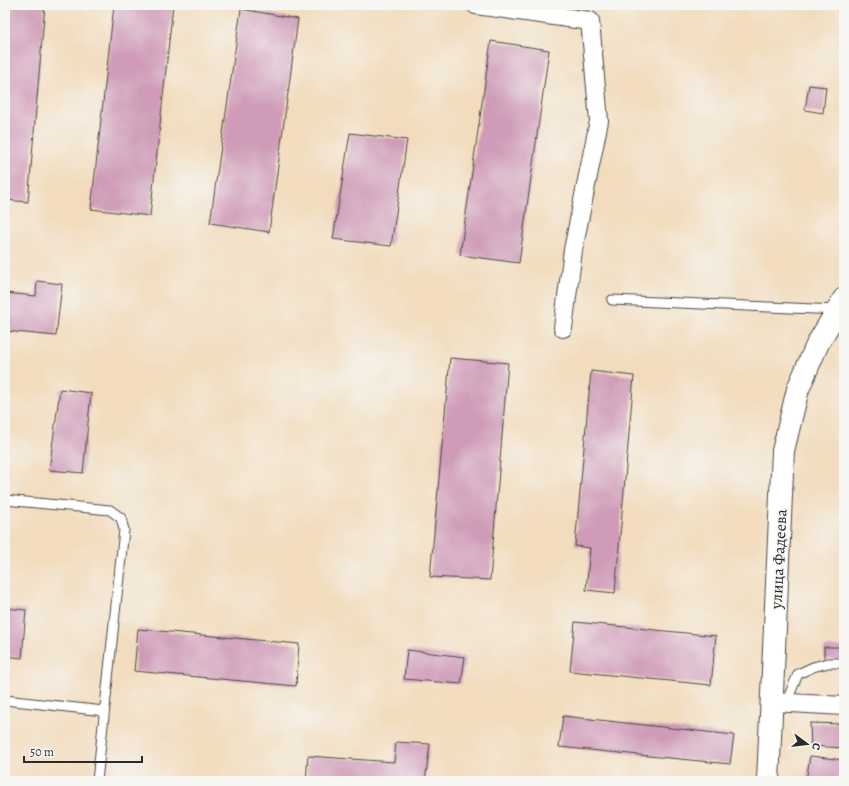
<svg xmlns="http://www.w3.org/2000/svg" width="849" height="786" viewBox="0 0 849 786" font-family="Alegreya,serif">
	<rect width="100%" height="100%" fill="#f6f6f2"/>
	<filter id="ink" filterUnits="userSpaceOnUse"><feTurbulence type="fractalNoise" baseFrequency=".025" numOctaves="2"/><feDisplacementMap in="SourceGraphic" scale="8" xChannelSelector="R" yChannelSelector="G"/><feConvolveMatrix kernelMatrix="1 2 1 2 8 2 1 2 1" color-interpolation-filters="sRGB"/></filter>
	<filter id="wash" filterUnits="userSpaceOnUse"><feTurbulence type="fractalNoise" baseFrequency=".012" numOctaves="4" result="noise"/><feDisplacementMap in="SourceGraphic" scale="16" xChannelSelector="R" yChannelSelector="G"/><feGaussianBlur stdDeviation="0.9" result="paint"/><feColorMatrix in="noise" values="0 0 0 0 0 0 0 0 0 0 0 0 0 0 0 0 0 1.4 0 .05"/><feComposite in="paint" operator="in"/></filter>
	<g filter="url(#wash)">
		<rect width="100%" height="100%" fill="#f2dcbd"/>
		<g id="blocks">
			<path fill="#cf9bb8" d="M5,5h40l-17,197 -23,-2z
				M114,5h59l-23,211 -59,-7z
				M241,9l57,10 -29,213 -59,-9z
				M491,41l58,9 -30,213 -59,-8z
				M809,85l17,2 -3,26 -18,-3z
				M350,133l57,7 -16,106 -58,-7z
				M37,281l25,3 -6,52 -51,-5v-38l31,3z
				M450,358l58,5 -18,217 -60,-3z
				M591,371l43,5 -19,217 -29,-3 4,-42 -15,-2z
				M60,389l31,4 -8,80 -34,-3z
				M5,608l21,2 -4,48 -17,-2z
				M575,622l141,14 -5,49 -141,-14z
				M138,629l161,15 -3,42 -162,-15z
				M824,647h20v13l-20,-1z
				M407,650l58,7 -4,27 -57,-5z
				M563,716l171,19 -4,29 -171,-17z
				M810,723l34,1v24l-33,-2z
				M396,742l34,2 -5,37h-119l2,-25 86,6z
				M810,756l34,4v21h-38z"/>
		</g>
	</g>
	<g filter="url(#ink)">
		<use href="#blocks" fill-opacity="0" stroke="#494641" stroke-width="1"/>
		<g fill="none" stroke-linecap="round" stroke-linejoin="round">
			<g stroke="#494641" stroke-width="11">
				<path id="lane" d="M612,300l225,10
					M5,500l105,10 11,8 3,12 -27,251
					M5,700l99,11
					M786,703l12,-29 15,-7 15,-4h16"/>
			</g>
			<g stroke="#494641" stroke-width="20">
				<path id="street" d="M476,5l114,16 9,100 -26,129 -10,78
					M772,702l72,4"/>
			</g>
			<g stroke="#494641" stroke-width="24">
				<path id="secondary" d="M768,781l15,-330 15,-62 20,-46 26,-44"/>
			</g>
			<use href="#lane" stroke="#fff" stroke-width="9"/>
			<use href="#street" stroke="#fff" stroke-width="18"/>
			<use href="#secondary" stroke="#fff" stroke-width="22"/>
		</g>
	</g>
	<g text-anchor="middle" stroke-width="3.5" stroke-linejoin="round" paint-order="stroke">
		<g font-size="16" fill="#2b2b2b" stroke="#f6f6f2">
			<text transform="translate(778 559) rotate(-87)" y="6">улица Фадеева</text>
		</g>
	</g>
	<rect width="849" height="786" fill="none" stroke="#f6f6f2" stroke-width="20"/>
	<g transform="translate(807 744) rotate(105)" stroke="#f6f6f2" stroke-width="3" paint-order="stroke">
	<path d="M0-3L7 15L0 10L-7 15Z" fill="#2b2b2b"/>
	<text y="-6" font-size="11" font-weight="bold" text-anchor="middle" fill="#2b2b2b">С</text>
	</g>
	<path d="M24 756v6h118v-6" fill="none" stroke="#2b2b2b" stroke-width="2"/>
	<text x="30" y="756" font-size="12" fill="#2b2b2b" stroke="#f6f6f2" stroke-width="3" paint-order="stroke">50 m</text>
</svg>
